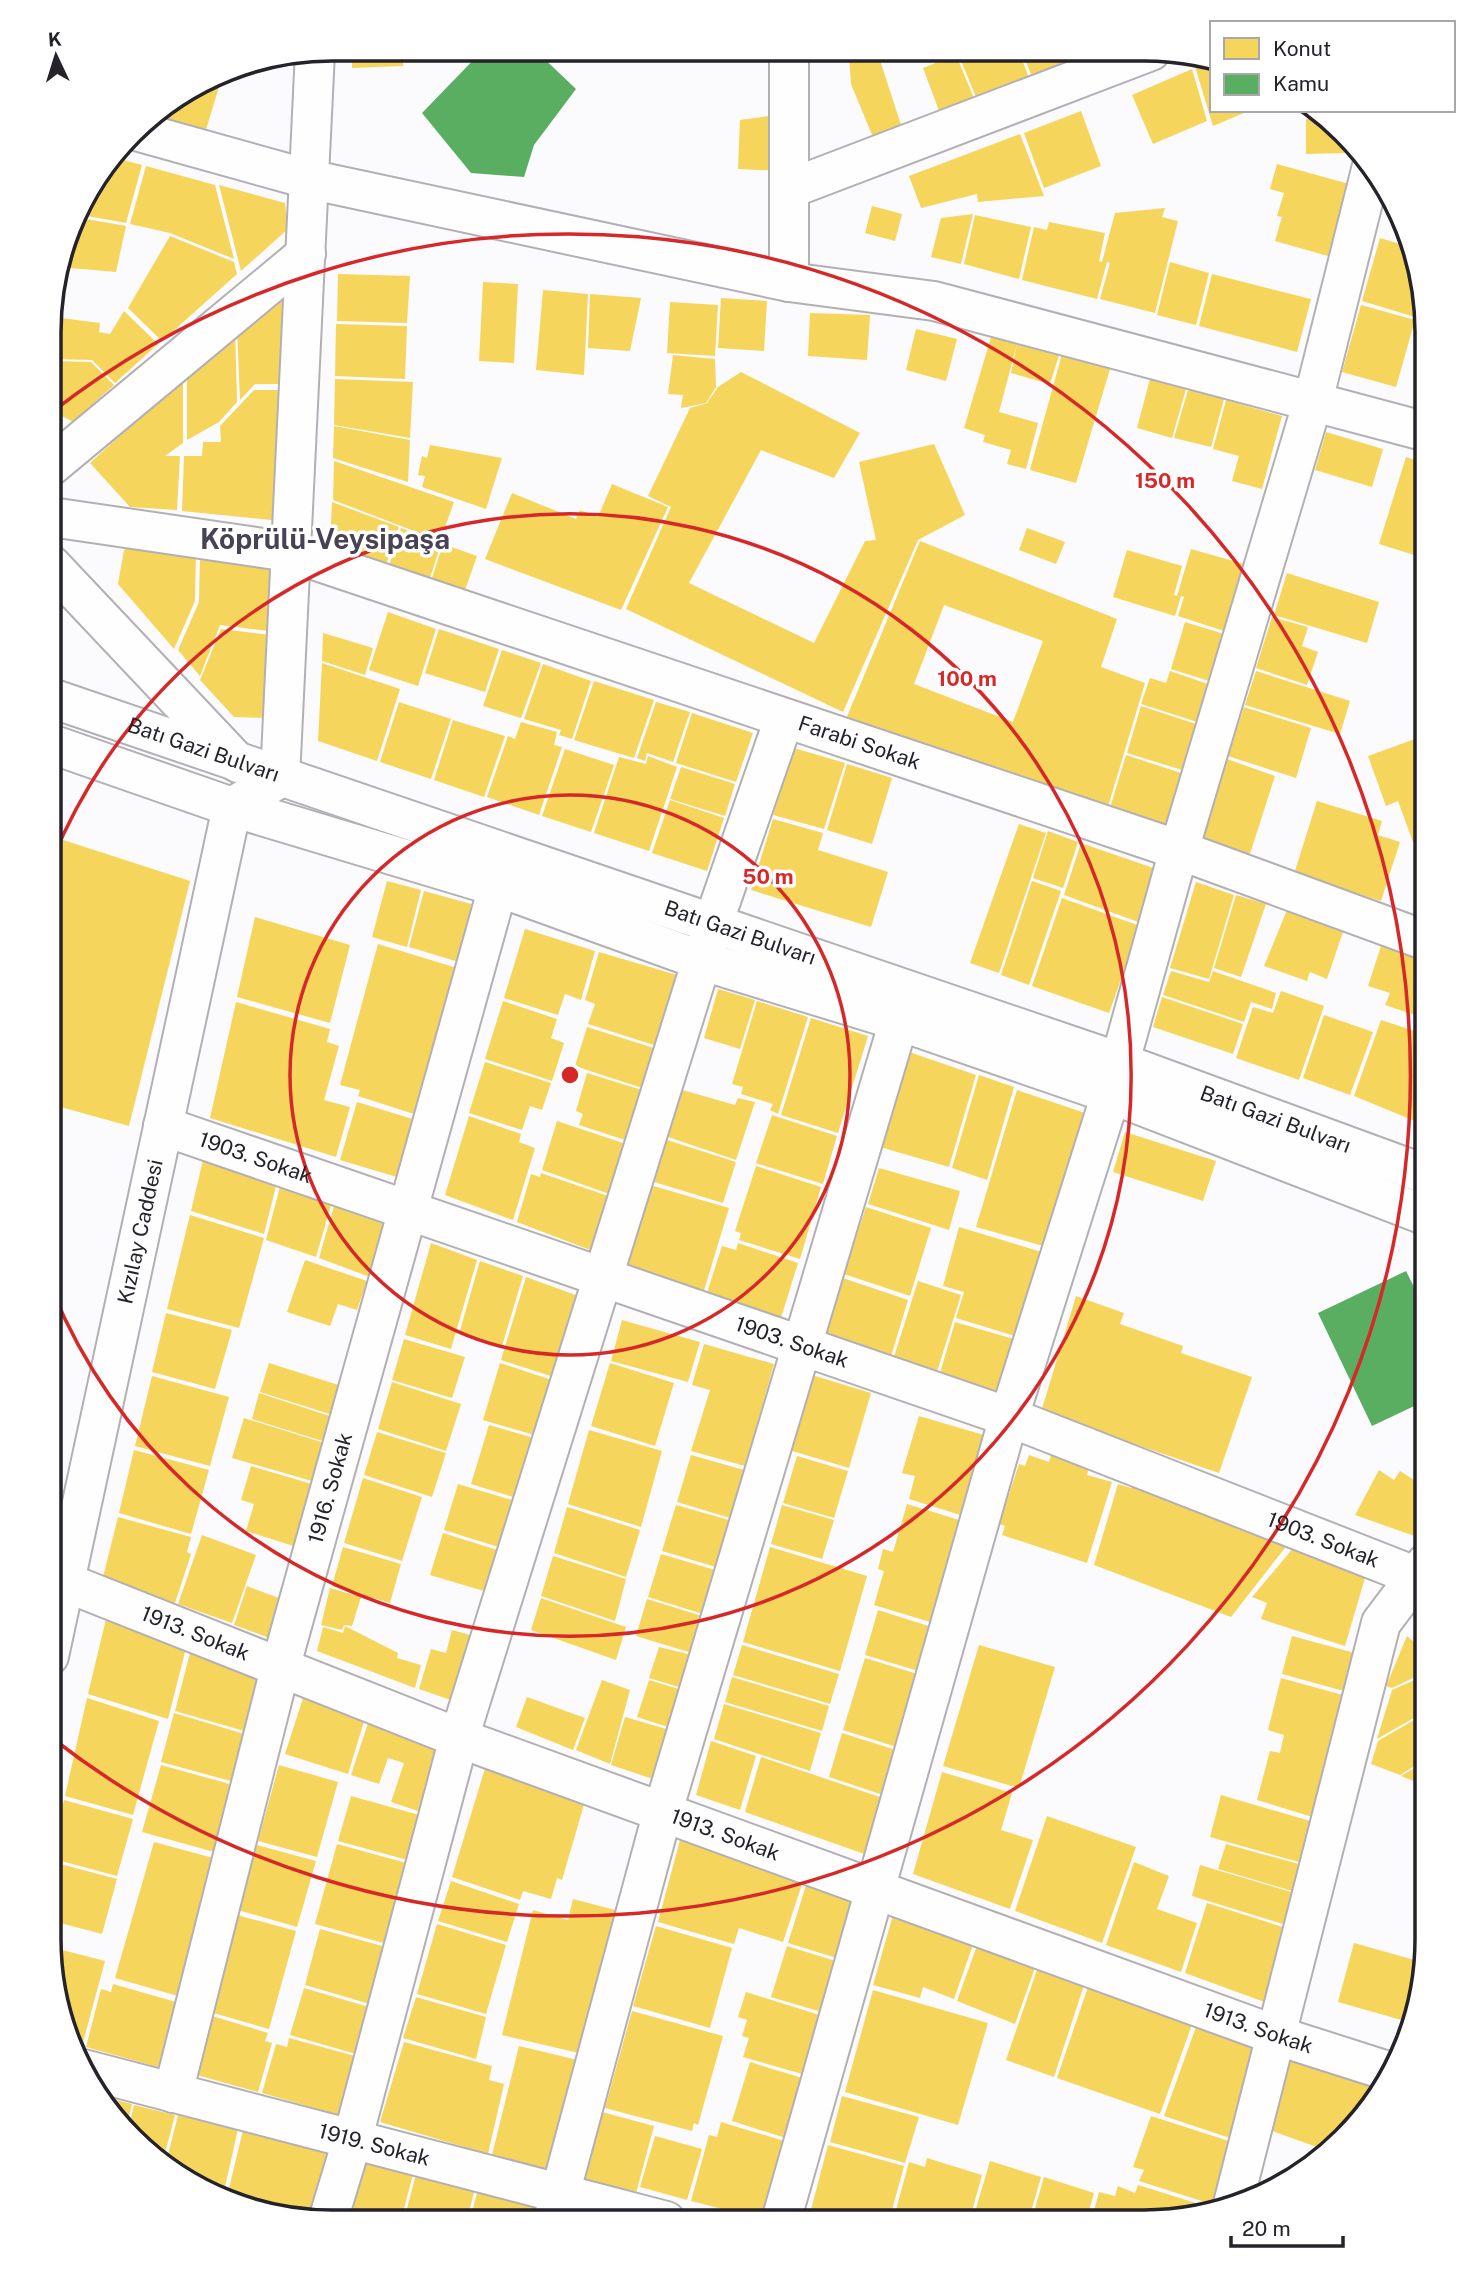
<svg xmlns="http://www.w3.org/2000/svg" width="1476" height="2271" viewBox="0 0 1476 2271" font-family="'Public Sans',sans-serif">
	<rect width="100%" height="100%" fill="#fbfafd"/>
	<path fill="#f6d55c" fill-rule="evenodd" d="M352,49h52l-1,17 -51,2z
		M863,51h14l26,80 -28,11 -24,-58 -2,-27z
		M957,51h62l11,30 -52,21z
		M1022,51h56l4,10 -49,19z
		M956,55l20,48 -35,13 -18,-48z
		M1201,57l11,3v50h39l-38,16 -20,-66z
		M1192,69l15,52 -54,23 -21,-49z
		M224,70l-19,63 -42,-12 5,-16z
		M1081,111l20,55 -57,22 -20,-55z
		M776,115l7,56 -45,-2 2,-49z
		M1325,116l29,29 -5,8 -43,1v-35z
		M1020,134l24,62 -66,6 -1,-8 -56,14 -12,-32z
		M116,158l26,7 -16,58 -50,-9 2,-8z
		M1277,164l72,20 -21,72 -53,-15 7,-24 -5,-1 7,-23 -14,-4z
		M146,166l69,19 19,74 -64,-26 -40,-9z
		M219,185l66,18 3,26 -47,42z
		M1392,200l2,4 10,18 -17,-5z
		M872,206l30,8 -7,27 -30,-8z
		M1165,208l-3,9 16,4 -23,92 -55,-14 10,-36 -3,-1 -10,37 -75,-19 12,-53 13,3 2,-8 56,11 -6,28 3,1 13,-49z
		M973,214l-12,50 -30,-7 10,-39z
		M975,215l56,12 -12,52 -55,-15z
		M75,217l51,9 -10,46 -56,-5z
		M170,236l64,26 3,12 -75,67 -34,-33z
		M1380,238l30,9 10,51 -5,19 -53,-16z
		M1170,262l39,11 -13,52 -39,-10z
		M338,274l72,2 -3,47 -70,-2z
		M1212,274l99,25 -14,53 -98,-26z
		M483,282l35,2 -4,79 -35,-2z
		M543,290l45,4 -4,81 -48,-5z
		M590,294l51,4 -11,53 -42,-3z
		M721,298l46,3 -3,50 -46,-3z
		M270,299h14l-1,85h-28l-15,16 -3,-72z
		M670,302l48,3 -3,51 -48,-3z
		M1361,305l54,15 -19,67 -54,-15z
		M124,311l34,33 -43,39 -23,-23 -41,-1 2,-42 47,6 -1,9 11,2z
		M810,313l60,2 -3,45 -59,-4z
		M336,324l71,2 -2,53 -70,-3z
		M916,329l41,10 -11,42 -40,-11z
		M235,330l2,72 -18,20 -32,18v-66z
		M992,334l68,18 -10,32 -39,-11 6,-29 -18,68 39,11 -12,46 -19,-5 4,-14 -28,-8 2,-7 -21,-7z
		M1062,354l48,15 -34,114 -46,-13z
		M673,355l42,4 1,28 -10,16 -25,5 2,-13 -15,-1z
		M51,361l40,1 23,23 -41,37 -22,-12z
		M741,372l119,61 -26,45 -73,-28 -72,133 125,60 51,-102 11,-1 -17,-78 75,-18 31,71 -47,25 -75,172 -217,-103 45,-102 -23,-11 42,-88 21,-6 -4,1 11,-16z
		M183,378v65l-18,13h15l-3,54 -47,-3 -40,-44z
		M335,379l78,3 -3,56 -76,-13z
		M1150,379l36,10 -14,49 -35,-10z
		M254,390h28l-2,131 -98,-10 2,-55h18l1,-14h18l-1,-16z
		M1188,390l36,9 -13,48 -37,-9z
		M1226,400l56,16 -20,73 -30,-8 7,-25 -26,-7z
		M334,426l76,14 -2,42 -75,-24z
		M1326,432l57,17 -11,38 -57,-17z
		M430,445l72,13 -16,51 -64,-22 3,-11 -7,-1 4,-19 5,2z
		M1406,457l21,7v95l-48,-15z
		M334,461l120,41 -14,39 -107,-41z
		M612,484l56,23 -47,103 -136,-51 27,-66 64,26 4,-9 18,7z
		M332,502l67,25 -13,38 -56,-20z
		M401,528l40,16 -12,37 -40,-15z
		M1027,528l38,14 -9,22 -37,-14z
		M141,540l55,12 -1,49 -21,48 -56,-65 6,-34z
		M920,541l197,78 -16,48 44,16 -38,127 -261,-91zM944,605l99,36 -30,81 -99,-38z
		M443,544l34,12 -13,37 -33,-12z
		M1191,549l53,15 -20,67 -46,-15 6,-19 -3,-1 -6,20 -62,-19 14,-47 55,16 -8,29 3,1z
		M200,553l70,14 -1,64 -49,-6 -20,51 -22,-26 21,-48z
		M1287,573l92,29 -12,41 -93,-28z
		M388,612l48,17 -18,57 -49,-16z
		M1272,617l36,10 -6,19 16,6 -11,33 -51,-17z
		M1185,622l39,12 -15,47 -38,-12z
		M221,629l49,6 -3,83 -33,-1 -34,-37z
		M439,629l60,20 -14,43 -60,-19z
		M323,633l50,15 -8,27 -43,-14z
		M502,650l39,13 -20,55 -38,-12z
		M322,663l78,26 -23,72 -59,-20z
		M543,664l48,17 -19,58 -13,-4 2,-5 -37,-11z
		M1170,671l38,13 -11,38 -56,-18 9,-26 16,5z
		M1256,671l94,30 -10,33 -95,-29z
		M594,681l60,19 -20,58 -60,-18z
		M399,702l52,17 -20,60 -51,-17z
		M656,702l34,10 -17,50 -26,-9 -2,8 -8,-3z
		M1141,706l55,18 -14,46 -55,-17z
		M1244,707l67,21 -15,50 -68,-22z
		M692,713l61,20 -17,49 -60,-19z
		M453,720l52,16 -21,61 -50,-17z
		M521,722l36,10 -3,13 8,2 -23,68 -52,-18 21,-61 7,3z
		M1426,735l1,101 -14,6 -15,-41 -12,5 -18,-50z
		M794,748l51,15 -21,66 -51,-14z
		M565,749l49,16 -23,67 -49,-16z
		M1126,755l55,18 -16,52 -55,-17z
		M648,756l29,11 -28,84 -55,-18 25,-76 27,7z
		M1227,759l48,17 -26,81 -48,-16z
		M847,764l45,14 -20,66 -45,-14z
		M681,767l54,17 -10,32 -55,-17z
		M670,800l54,18 -17,53 -55,-18z
		M1317,801l65,20 -4,14 22,7 -19,59 -87,-27z
		M773,819l50,14 -5,17 70,22 -17,55 -120,-37z
		M1019,824l27,9 -47,140 -29,-10z
		M1048,831l30,11 -15,46 -30,-10z
		M51,836l139,45 -61,245 -79,-22z
		M1081,843l78,27 -18,53 -77,-28z
		M387,881l34,9 -14,57 -35,-10z
		M1032,881l29,10 -32,94 -28,-10z
		M1196,882l38,13 -25,84 -39,-11z
		M424,891l51,14 -16,57 -50,-15z
		M1236,895l30,9 -25,73 -27,-9z
		M1062,898l78,28 -31,87 -77,-27z
		M1287,910l57,19 -17,50 -17,-7 -3,9 -43,-15z
		M255,917l95,28 -20,78 -93,-26z
		M525,929l70,22 -14,49 -16,-6 -7,21 -54,-17z
		M378,944l79,24 -40,147 -59,-19 2,-6 -20,-5z
		M1381,946l46,15v58l-42,-14 5,-12 -22,-7z
		M599,952l78,23 -20,71 -69,-22 7,-20 -10,-4z
		M1171,971l38,11 4,-11 63,22 -4,16 -21,-7 -7,20 -81,-27z
		M718,989l37,11 -15,49 -36,-11z
		M1281,991l43,15 -25,74 -63,-22 17,-51 20,6z
		M1162,997l81,27 -10,30 -80,-27z
		M503,1001l54,18 -6,19 13,5 -12,38 -67,-22z
		M757,1001l51,16 -30,97 -8,-4 3,-6 -32,-10 2,-7 -11,-3z
		M236,1002l94,27 -3,13 12,4 -15,54 26,7 -14,50 -126,-39z
		M1324,1015l49,17 -23,63 -47,-17z
		M811,1018l57,18 -30,97 -57,-18z
		M1381,1020l46,15v91l-73,-30z
		M587,1027l70,22 -12,40 -70,-23z
		M909,1052l67,23 -27,92 -69,-20z
		M485,1062l66,21 -9,27 -12,-4 -8,24 -53,-17z
		M587,1073l58,18 -14,51 -52,-17 4,-11 -7,-3z
		M979,1075l35,12 -27,93 -35,-12z
		M679,1089l56,16 3,-7 17,4 -19,58 -71,-24z
		M1017,1090l68,23 -38,134 -71,-20z
		M357,1102l59,18 -16,58 -60,-18z
		M772,1115l65,21 -14,48 -67,-21z
		M469,1116l52,18 -2,8 16,6 -22,72 -68,-25z
		M557,1121l72,24 -14,51 -73,-26z
		M1125,1132l91,29 -13,40 -90,-29z
		M664,1139l72,23 -13,41 -72,-22z
		M203,1160l73,26 -12,48 -73,-23z
		M756,1166l65,21 -21,72 -61,-19 2,-7 -6,-2z
		M879,1168l81,23 -11,39 -81,-26z
		M541,1173l73,25 -16,55 -81,-31 14,-48 9,3z
		M650,1185l79,23 -27,89 -79,-24z
		M280,1187l51,18 -15,52 -50,-17z
		M334,1206l58,21 -14,53 -59,-22z
		M866,1207l65,21 -21,68 -66,-22z
		M190,1215l74,23 -25,90 -72,-19z
		M959,1227l86,26 -24,85 -65,-20 8,-26 -21,-6z
		M431,1243l46,17 -26,89 -46,-14z
		M738,1243l60,20 -18,58 -75,-22 17,-53 14,4z
		M305,1260l62,21 -10,29 -19,-6 -8,22 -43,-14z
		M480,1261l43,15 -21,70 -43,-12z
		M526,1277l58,21 -24,81 -59,-19z
		M843,1278l65,22 -19,63 -67,-22z
		M918,1281l43,14 -26,83 -43,-15z
		M1076,1296l48,17 -4,11 63,22 -2,7 71,24 -33,96 -178,-61z
		M166,1313l66,17 -17,59 -63,-17z
		M622,1320l78,22 -12,40 -77,-21z
		M955,1322l66,19 -17,60 -66,-21z
		M404,1339l61,18 -13,41 -60,-18z
		M704,1344l70,20 -29,102 -54,-15 19,-61 -18,-5z
		M269,1363l82,26 -9,29 -82,-26z
		M500,1363l58,19 -17,55 -58,-17z
		M610,1363l64,20 -19,63 -64,-20z
		M812,1375l59,18 -22,75 -60,-18z
		M152,1376l77,21 -19,69 -75,-20z
		M392,1382l69,22 -15,47 -68,-22z
		M259,1393l83,27 -7,25 -83,-26z
		M919,1416l75,22 -24,80 -61,-19 6,-23 -13,-3z
		M244,1418l90,28 -12,38 -90,-26z
		M489,1425l52,15 -18,60 -52,-16z
		M589,1430l73,21 -21,76 -73,-23z
		M377,1432l69,21 -14,44 -68,-22z
		M134,1450l75,20 -18,64 -72,-21z
		M691,1455l53,15 -14,48 -53,-16z
		M1029,1455l20,7 2,-7 38,12 -2,8 25,7 -25,81 -85,-28 3,-9 -6,-2 20,-60 6,2z
		M797,1456l51,15 -14,47 -51,-15z
		M251,1466l71,21 -19,62 -57,-18 8,-27 -13,-4z
		M1379,1470l15,10 6,-9 27,17v46l-4,5 -68,-24z
		M363,1478l59,19 -20,64 -58,-18z
		M458,1484l64,19 -14,47 -64,-20z
		M1118,1484l13,4 2,-4 155,60 -57,73 -137,-52z
		M907,1504l62,19 -29,102 -66,-20 10,-34 -6,-2 5,-20 10,3z
		M676,1505l53,15 -13,47 -54,-16z
		M782,1505l52,15 -12,39 -51,-15z
		M567,1507l73,23 -14,47 -72,-24z
		M118,1517l73,20 -4,15 4,2 -16,49 -72,-26z
		M443,1533l64,20 -13,41 -64,-19z
		M202,1535l54,20 -24,68 -54,-19z
		M1295,1546l72,25 -22,75 -84,-27 6,-16 -15,-6z
		M343,1547l58,17 -11,39 -58,-17z
		M770,1547l97,29 -27,95 -97,-29z
		M661,1554l54,16 -12,44 -55,-17z
		M553,1556l73,23 -11,42 -74,-25z
		M247,1586l40,15 -15,38 -38,-14z
		M330,1588l31,9 -9,29 -8,-1 -2,5 -21,-5z
		M541,1598l85,29 -10,33 -85,-30z
		M647,1599l55,17 -10,37 -56,-17z
		M878,1610l60,19 -13,44 -60,-18z
		M106,1619l80,29 -18,71 -80,-25z
		M345,1626l53,27 -1,5 24,7 -6,23 -98,-37 6,-24 20,6z
		M452,1630l29,8 -19,66 -43,-15 12,-40 15,4z
		M1292,1636l70,19 -11,38 -69,-19z
		M1407,1636l19,16v20l-34,16 -6,-2z
		M742,1645l97,29 -9,30 -97,-29z
		M979,1645l76,22 -36,121 -76,-22z
		M659,1647l33,8 -10,33 -33,-10z
		M191,1649l76,27 -16,57 -76,-22z
		M865,1658l59,18 -21,73 -60,-19z
		M1426,1675v36l-49,28 15,-49z
		M732,1677l97,29 -7,25 -97,-29z
		M1281,1678l69,19 -31,122 -62,-19 13,-49 10,2 4,-18 -16,-5z
		M602,1680l28,10 -20,74 -34,-14z
		M649,1680l33,10 -11,38 -34,-11z
		M304,1695l61,23 -17,56 -63,-20z
		M527,1697l58,21 -12,32 -57,-23z
		M87,1698l72,23 -26,94 -68,-19z
		M724,1704l97,29 -11,38 -96,-32z
		M174,1713l77,23 -13,47 -77,-21z
		M1426,1713v46l-26,16 -29,-11 7,-23z
		M625,1717l45,13 -14,50 -45,-15z
		M369,1720l76,27 -21,66 -33,-11 13,-39 -16,-5 -9,26 -28,-9z
		M842,1733l60,19 -13,45 -60,-20z
		M711,1741l45,15 -16,54 -44,-15z
		M761,1757l125,42 -16,57 -125,-44z
		M1426,1761v25l-25,-10z
		M161,1765l76,21 -19,67 -76,-21z
		M279,1765l59,17 -21,75 -59,-16z
		M486,1765l99,36 -23,79 -5,-2 -6,21 -28,-8 -3,9 -68,-23z
		M942,1772l70,21 -11,37 32,10 -23,69 -97,-35z
		M1221,1795l96,28 -11,41 -96,-27z
		M351,1796l72,20 -12,45 -73,-20z
		M64,1800l69,19 -16,57 -67,-18z
		M1047,1816l89,31 -34,96 -87,-32z
		M680,1840l123,41 -20,61 -44,-14 -5,16 -76,-22z
		M154,1842l63,17 -39,137 -63,-18z
		M337,1844l73,20 -23,80 -72,-20z
		M1226,1844l80,22 -7,27 -81,-24z
		M257,1845l59,16 -19,66 -59,-17z
		M49,1861l68,18 -15,55 -53,-14z
		M1134,1862l35,14 -12,33 40,14 -16,49 -75,-27z
		M1200,1865l98,29 -9,32 -97,-30z
		M451,1881l68,23 -12,38 -69,-21z
		M807,1882l52,19 -16,59 -55,-17z
		M573,1899l46,12 -36,143 -81,-19 31,-125 35,10z
		M1207,1903l82,26 -19,75 -85,-31z
		M895,1908l80,31 -21,60 -31,-12 -3,11 -47,-13z
		M237,1915l59,16 -27,98 -59,-17z
		M437,1924l69,21 -20,69 -69,-20z
		M656,1926l76,22 -22,80 -77,-22z
		M320,1929l66,18 -16,57 -65,-19z
		M979,1940l58,22 -22,62 -58,-23z
		M1354,1943l71,20 -13,60 -74,-21z
		M787,1946l55,17 -14,51 -57,-17z
		M51,1947l54,14 -23,85 -12,-4z
		M1039,1964l46,18 -31,95 -48,-17z
		M113,1984l63,18 -18,65 -72,-20 15,-58 10,3z
		M1089,1984l105,35 -34,95 -103,-36z
		M304,1988l65,19 -13,47 -66,-19z
		M873,1990l115,33 -30,102 -113,-33z
		M746,1992l80,25 -17,59 -66,-19 6,-19 -7,-2 5,-16 -9,-3z
		M416,1997l70,20 -10,42 -73,-21z
		M632,2011l91,25 -25,89 -4,-2 -2,8 -87,-23z
		M209,2015l59,18 -3,8 7,2 -14,49 -65,-18z
		M1197,2024l62,24 -26,91 -69,-23z
		M289,2038l66,18 -16,59 -77,-22 14,-49 11,3z
		M404,2042l88,24 -3,14 15,4 -16,70 -108,-32z
		M519,2046l63,15 -29,113 -61,-19z
		M1291,2054l83,30 -8,27 -35,41 -62,-22z
		M750,2062l59,18 -17,60 -60,-19z
		M99,2096l33,8 -6,25 -18,-17z
		M842,2096l77,21 -14,46 -75,-21z
		M134,2105l41,10 -13,50 -34,-34z
		M602,2112l52,14 -19,71 -52,-15z
		M178,2115l60,14 -16,71 -57,-33z
		M1151,2116l81,26 -18,63 -75,-24 5,-11 -11,-3z
		M721,2122l70,21 -22,78 -78,-20 18,-66 8,2z
		M243,2130l86,21 -19,69h-15l-69,-19z
		M655,2136l47,13 -15,51 -47,-13z
		M828,2145l76,21 -15,55h-81z
		M927,2158l55,17 -13,47 -76,-1 16,-59 16,5z
		M359,2161l54,13 -12,46h-58z
		M990,2161l51,16 -13,45h-56z
		M416,2174l59,14 -8,32h-63z
		M1044,2177l50,16 -8,29h-55z
		M1138,2185l74,23 -68,14h-53l8,-30 16,4 3,-10 17,7z
		M478,2189l63,15 -5,16h-66z"/>
	<path fill="#5aae61" d="M484,49l51,1 41,39 -42,56 -10,32 -53,-4 -49,-60z
		M1406,1271l21,42v87l-55,26 -54,-113z"/>
	<g fill="none" stroke-linecap="round" stroke-linejoin="round">
		<g stroke="#b2b0b5" stroke-width="42">
			<g id="minor">
				<path d="M789,189l362,-138"/>
				<path d="M789,282v-232"/>
				<path d="M51,466l255,-212"/>
				<path id="s1" d="M51,517l239,35 889,298 248,91"/>
				<path d="M232,807l48,-29 35,-726"/>
				<path id="s2" d="M163,1126l846,291 406,159 12,21"/>
				<path id="s3" d="M65,1582l394,156 819,298 113,36"/>
				<path id="s4" d="M83,2069l583,152"/>
				<path id="s5" d="M173,2093l108,-428 217,-778"/>
				<path d="M1233,2204l148,-581 46,-61"/>
				<path d="M328,2220l24,-79 107,-403 257,-823 68,-196"/>
			</g>
		</g>
		<g stroke="#b2b0b5" stroke-width="42">
			<g id="tertiary">
				<path d="M136,131l172,48 481,103 145,19 493,131"/>
				<path d="M51,565l187,198"/>
				<path id="s6" d="M49,1656l183,-849"/>
				<path d="M553,2220l110,-409 236,-790"/>
				<path d="M781,2221l228,-804 102,-323 68,-244 134,-449 59,-235"/>
			</g>
		</g>
		<g stroke="#b2b0b5" stroke-width="42">
			<g id="primary">
				<path id="s7" d="M51,698l1068,364 308,113"/>
				<path d="M51,744l181,63 266,80 205,74 196,60 212,73 316,122"/>
			</g>
		</g>
		<use href="#minor" stroke="#fefeff" stroke-width="38"/>
		<use href="#tertiary" stroke="#fefeff" stroke-width="38"/>
		<use href="#primary" stroke="#fefeff" stroke-width="38"/>
	</g>
	<g fill="none" stroke="#d62828" stroke-width="3.5">
		<circle cx="570" cy="1075" r="280"/>
		<path d="M52 860A561 561 0 1 1 52 1290"/>
		<path d="M52 412A841 841 0 1 1 52 1738"/>
	</g>
	<g text-anchor="middle" stroke-width="7" stroke-linejoin="round" paint-order="stroke">
		<g font-size="21" fill="#25222a" stroke="#fff">
			<text dy="7" stroke="none"><textPath href="#s1" startOffset="842">Farabi Sokak</textPath></text>
			<text dy="7" stroke="none"><textPath href="#s7" startOffset="161">Batı Gazi Bulvarı</textPath></text>
			<text dy="7" stroke="none"><textPath href="#s7" startOffset="728">Batı Gazi Bulvarı</textPath></text>
			<text dy="7" stroke="none"><textPath href="#s7" startOffset="1295">Batı Gazi Bulvarı</textPath></text>
			<text dy="7" stroke="none"><textPath href="#s2" startOffset="98">1903. Sokak</textPath></text>
			<text dy="7" stroke="none"><textPath href="#s6" startOffset="434">Kızılay Caddesi</textPath></text>
			<text dy="7" stroke="none"><textPath href="#s2" startOffset="665">1903. Sokak</textPath></text>
			<text dy="7" stroke="none"><textPath href="#s5" startOffset="625">1916. Sokak</textPath></text>
			<text dy="7" stroke="none"><textPath href="#s2" startOffset="1232">1903. Sokak</textPath></text>
			<text dy="7" stroke="none"><textPath href="#s3" startOffset="140">1913. Sokak</textPath></text>
			<text dy="7" stroke="none"><textPath href="#s3" startOffset="707">1913. Sokak</textPath></text>
			<text dy="7" stroke="none"><textPath href="#s3" startOffset="1274">1913. Sokak</textPath></text>
			<text dy="7" stroke="none"><textPath href="#s4" startOffset="301">1919. Sokak</textPath></text>
		</g>
		<g font-size="28" font-weight="bold" fill="#484255" stroke="#fff">
			<text x="325" y="549">Köprülü-Veysipaşa</text>
		</g>
	</g>
	<path d="M0 0H1476V2271H0ZM332 61H1144A271 271 0 0 1 1415 332V1939A271 271 0 0 1 1144 2210H332A271 271 0 0 1 61 1939V332A271 271 0 0 1 332 61Z" fill="#fff" fill-rule="evenodd"/>
	<path fill="none" stroke="#25222a" stroke-width="3.5" d="M332 61H1144A271 271 0 0 1 1415 332V1939A271 271 0 0 1 1144 2210H332A271 271 0 0 1 61 1939V332A271 271 0 0 1 332 61Z"/>
	<circle cx="570" cy="1075" r="10" fill="#d62828" stroke="#fff" stroke-width="3.5"/>
	<g font-size="21" text-anchor="middle" font-weight="bold" fill="#d62828" stroke="#fff" stroke-width="7" stroke-linejoin="round" paint-order="stroke">
		<text x="1165" y="488">150 m</text>
		<text x="967" y="686">100 m</text>
		<text x="768" y="884">50 m</text>
	</g>
	<rect x="1210" y="21" width="245" height="91" fill="#ffffff" stroke="#a8a7aa" stroke-width="2"/>
	<rect x="1224" y="38" width="35" height="21" fill="#f6d55c" stroke="#a8a7aa" stroke-width="2"/>
	<text x="1273" y="56" font-size="21" fill="#25222a">Konut</text>
	<rect x="1224" y="74" width="35" height="21" fill="#5aae61" stroke="#a8a7aa" stroke-width="2"/>
	<text x="1273" y="91" font-size="21" fill="#25222a">Kamu</text>
	<g transform="translate(56 56) rotate(356)" stroke="#ffffff" stroke-width="5" paint-order="stroke">
	<path d="M0-5L12 26L0 18L-12 26Z" fill="#25222a"/>
	<text y="-10" font-size="19" font-weight="bold" text-anchor="middle" fill="#25222a">K</text>
	</g>
	<path d="M1231 2236v10h112v-10" fill="none" stroke="#25222a" stroke-width="3.5"/>
	<text x="1242" y="2236" font-size="21" fill="#25222a" stroke="#ffffff" stroke-width="5" paint-order="stroke">20 m</text>
</svg>
